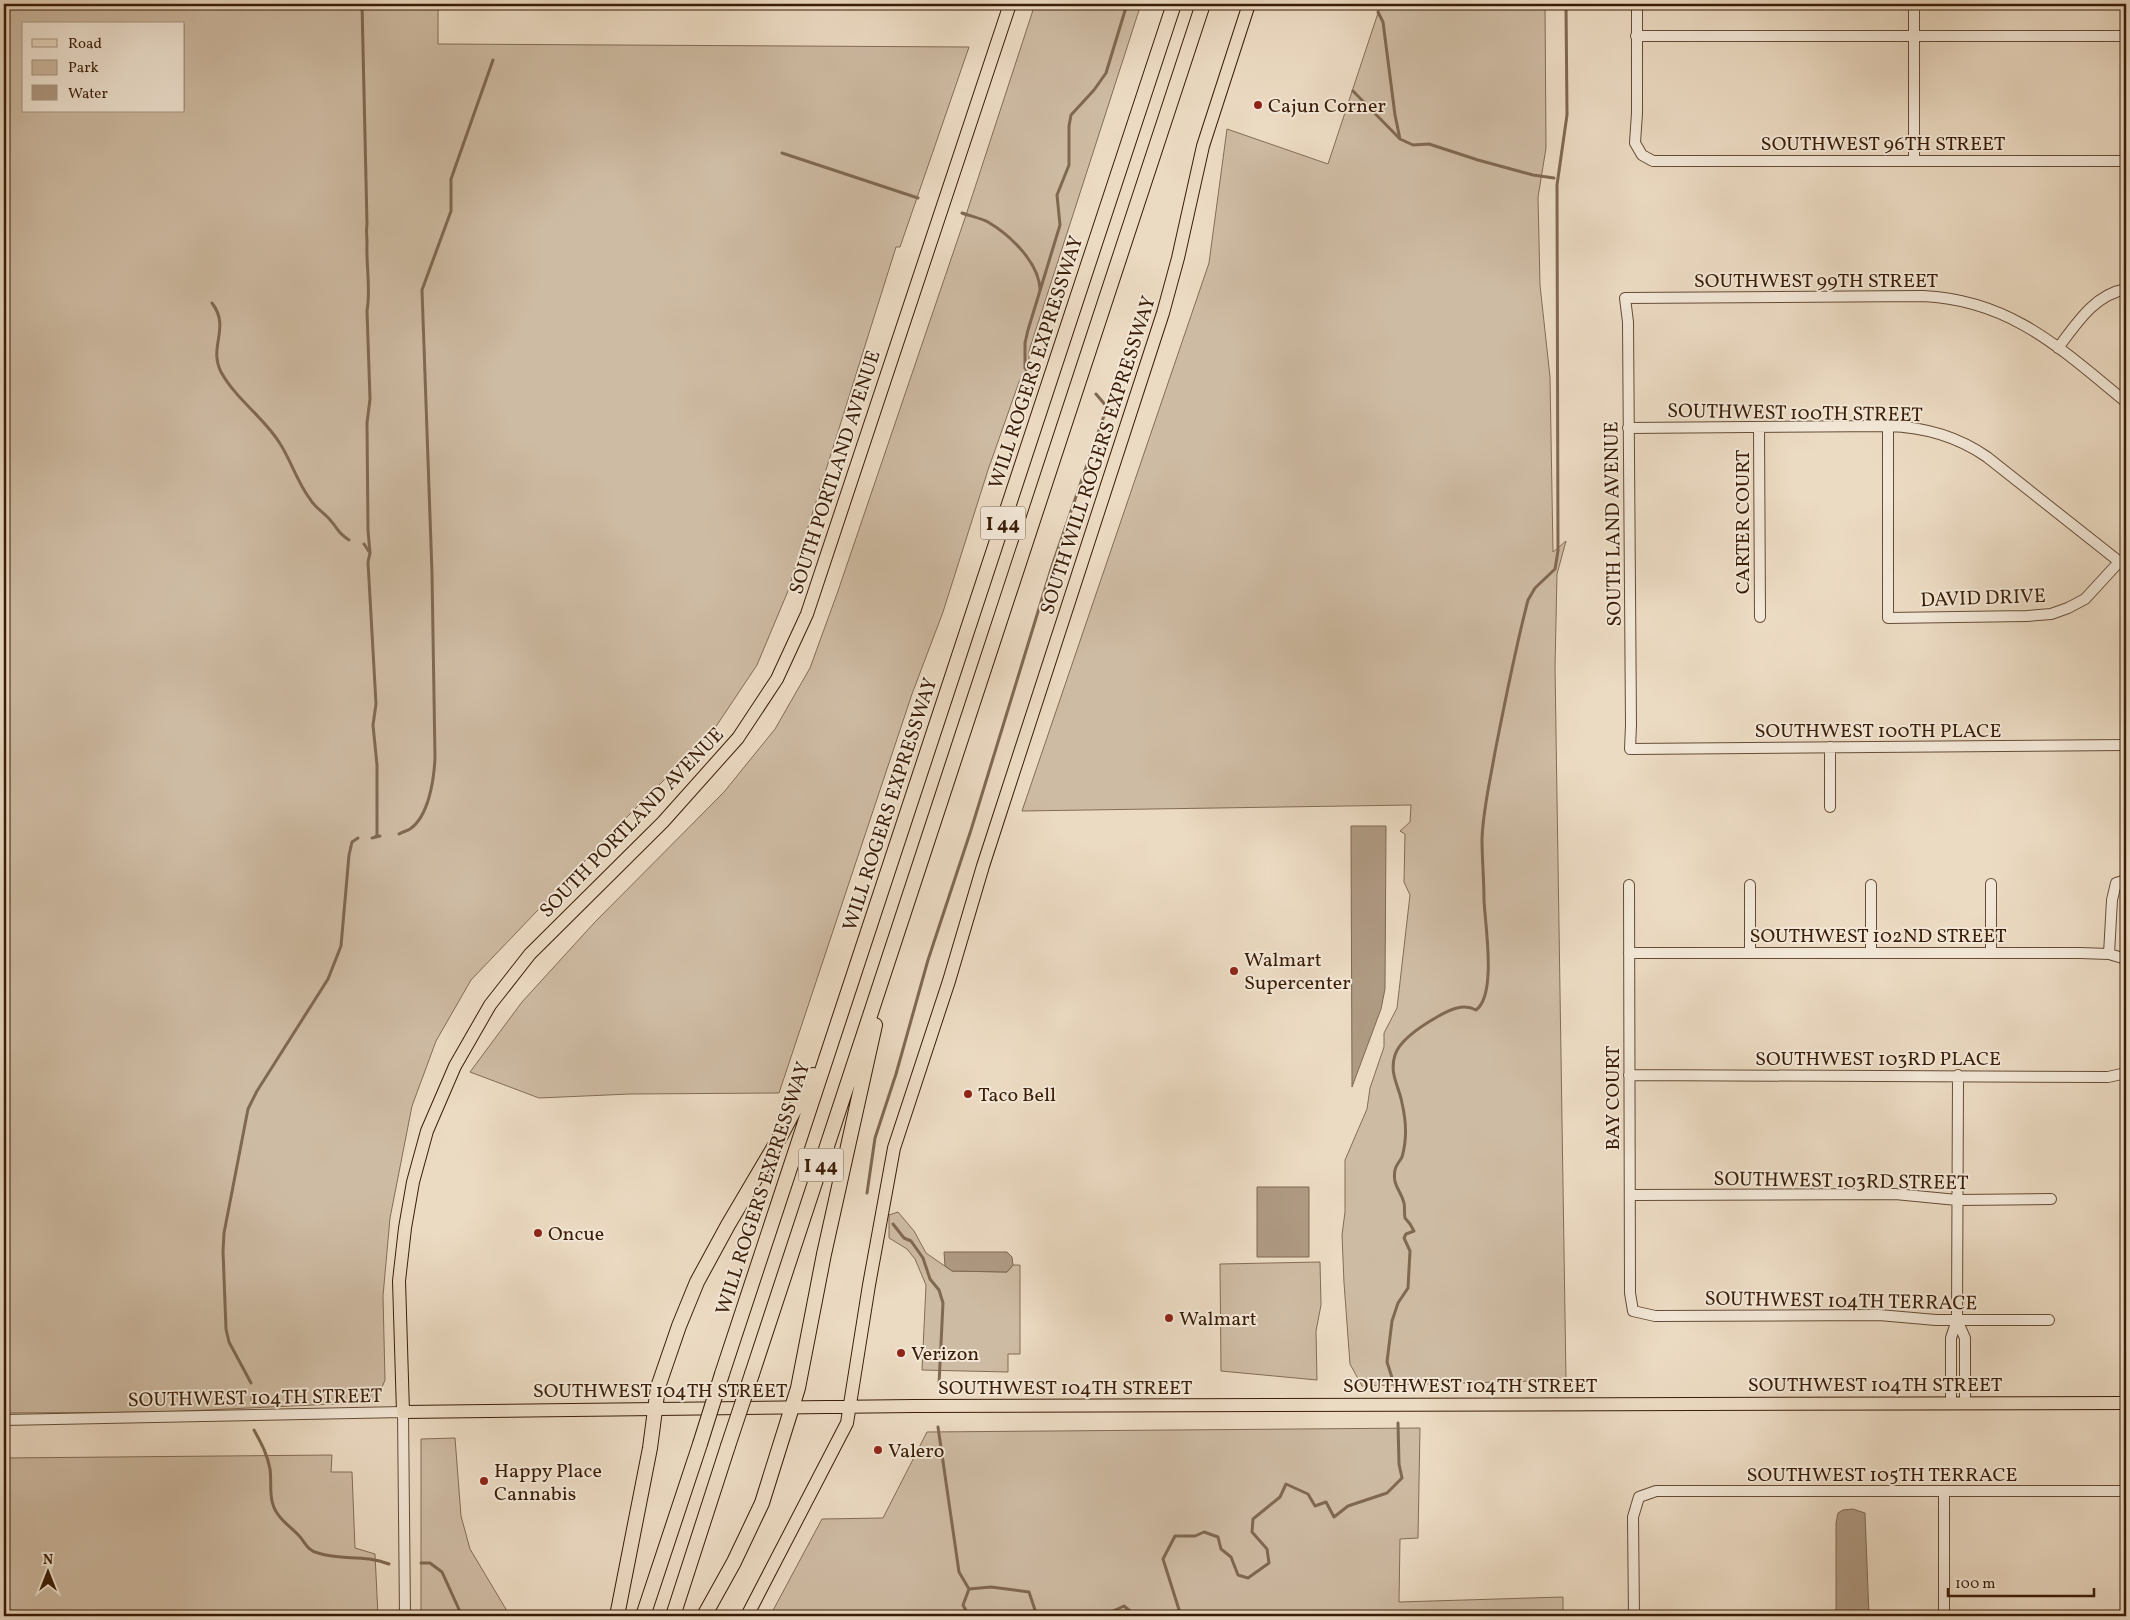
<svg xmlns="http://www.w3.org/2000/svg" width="2130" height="1620" viewBox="0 0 2130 1620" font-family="Vollkorn,serif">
	<rect width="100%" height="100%" fill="#ecdbc3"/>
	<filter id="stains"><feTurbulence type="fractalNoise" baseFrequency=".004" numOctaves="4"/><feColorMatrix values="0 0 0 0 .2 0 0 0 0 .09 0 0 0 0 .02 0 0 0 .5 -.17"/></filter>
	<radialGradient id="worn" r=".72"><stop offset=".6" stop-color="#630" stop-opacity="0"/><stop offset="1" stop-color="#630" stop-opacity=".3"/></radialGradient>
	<path fill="#cebba3" stroke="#846c55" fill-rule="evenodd" d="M4,4h434v40l531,3 -69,200h-4l-108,344 -31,74 -44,66 -86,86 -156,163 -35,61 -24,65 -22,112 -7,78 2,84 -7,17v5l-215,10 -159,1zM24,24h160v87h-160z
		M1035,4h106l-112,347v13l-10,18 -31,88 -45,142 -31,82 -133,399 -149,1 -91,4 -69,-26 52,-70 72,-79 130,-131 51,-63 35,-61 28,-77 127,-373z
		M1381,4h164l1,144 -8,49 2,88 10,92 3,175 13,-11 -9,33 -2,93 11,713 -204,6 -12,-22 -6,-81 -2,-48 3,-23v-52l22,-51 3,-21 14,-41v-14l13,-25 13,-113 -6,-13 1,-48 -5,-3 10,-9 1,-17 -389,6 187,-548 18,-134 101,35z
		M898,1212l16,19 12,22 26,18 55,1 6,-7h7v89h-12v18l-86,-2 4,-85 -11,-26 -8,-10 -18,-11v-23z
		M1320,1262l1,43 -5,26 1,49 -96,-9 -1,-107z
		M1420,1428l-2,110 -18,1 -1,63 164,-5v19h-793l52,-97 61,-1 44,-86z
		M455,1438l6,78 9,33 40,67h-89v-177z
		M332,1455l-1,17h21l3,76 20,6 3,62h-374v-158z"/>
	<path fill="#af9a83" stroke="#806851" d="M1351,826h35l-1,163 -4,20 -29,78z
		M1257,1187h52v70h-52z
		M944,1252h63l5,5 1,8 -6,7 -55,-1 -7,-5z
		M1853,1509l12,4 4,103h-33v-93l2,-10 5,-3z"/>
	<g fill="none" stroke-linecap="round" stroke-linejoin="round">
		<path stroke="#806851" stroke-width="3" d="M362,4l5,220c-1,7 0,12 0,19 -1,23 4,46 0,68l3,88 -3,24 1,107 2,23
			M1378,12l5,10 12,93 5,24 13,6 16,-1 49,16 55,15 21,3
			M1353,91l47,48
			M782,153l136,45
			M962,213c8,3 18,5 26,9 22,13 52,41 52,69
			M212,303c19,25 -4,43 9,69 15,27 42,45 58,70 12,18 18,40 31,57 5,9 15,14 21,22 8,9 6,11 18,19
			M1030,372l-5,-4v-25l3,-13 32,-105 -3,-30 12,-30v-39l2,-11 23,-25 12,-17 21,-69
			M364,544l6,9 -2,9 8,142 -3,21 4,40v70l-2,2
			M399,834c3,-2 8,-3 11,-5 19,-13 24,-50 25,-71l-3,-185 -10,-283 29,-79v-32l42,-119
			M372,838l8,-2
			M867,1193l8,-55 21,-64 32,-114 43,-130 81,-264 55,-159 -11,-13
			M893,1224l11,14 7,3 12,17 7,21 9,11 4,13 -4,81
			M251,1383l-22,-41 -3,-13 -3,-78 1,-18 24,-124 9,-18 71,-112 13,-33 8,-91 3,-13 6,-4
			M1395,1387l-8,-25 5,-41 6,-18 10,-15 2,-37 -6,-13 2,-4 8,-3 -4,-7 -5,-6c-1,-5 0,-11 -1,-15 -3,-13 -12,-17 -9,-33 1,-5 5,-9 7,-13 5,-17 4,-37 0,-54 -3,-17 -13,-29 -7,-48 5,-16 28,-30 42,-38 12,-7 26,-14 39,-7 21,-15 9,-86 8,-110 0,-21 -2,-41 -2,-61 1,-29 8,-58 13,-87 10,-51 20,-102 33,-152l7,-12 20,-19 3,-18 -1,-366 10,-70 -1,-111
			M252,1395v5
			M938,1427l21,145 10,17 -6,16 6,11
			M254,1430c7,13 13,23 16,39 2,15 -2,31 7,44 6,10 17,16 24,25 5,7 8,13 17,15 24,8 45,1 71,11
			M421,1563h9l12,9 20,44
			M969,1589l22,-2 38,5 8,24
			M1102,1616l22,-10 12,10
			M1181,1616l-18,-57 12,-23h20l9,-4 14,5 3,12 10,8 7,18 10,3 21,-15 -2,-14 -15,-17 1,-13 27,-22 6,-13 22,10 7,12 11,-4 8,15 14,-11 39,-13 15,-15 -3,-14 -1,-41"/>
		<g stroke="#664c36" stroke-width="12">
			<path id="minor" d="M1637,4v109l-2,30 7,12 11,6h473
				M1914,4v156
				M1636,36h490
				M2058,348c19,-25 36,-53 68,-59
				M2126,402c-65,-53 -115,-102 -203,-106l-298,2 3,24 3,403 -1,24 496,-4
				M1888,426v192l139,-2 24,-2 17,-6 17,-9 34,-37
				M1759,427l1,190
				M1628,428l260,-2c37,1 69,10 99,31l139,110
				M1830,747v60
				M1629,885l1,408 3,18 22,5 224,-1 57,5h113
				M1871,885v68
				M1629,953h451l29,1 17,5
				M1750,953v-68
				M1991,953v-69
				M2109,954l3,-54 4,-17 10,-3
				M1629,1075l479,2 18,-4
				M1630,1195l265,-1 62,6 94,-1
				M1957,1320l8,18v65
				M1951,1403v-65l6,-18 1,-245
				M4,1420l399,-8 2,204
				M1944,1491v125
				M1634,1616l-1,-99 6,-20 17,-6h470"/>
		</g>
		<g stroke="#3a1d07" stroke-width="14">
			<path id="major" d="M1010,4l-203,610 -30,65 -39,59 -75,84 -133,132 -40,51 -35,61 -28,65 -14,51 -8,46 -6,53 4,131 511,-6 1212,-3
				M747,1616l100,-193 22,-138 25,-137 55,-167 34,-115 180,-553 15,-55 25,-112 46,-142"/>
		</g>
		<g stroke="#3a1d07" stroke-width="16">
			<path id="highway" d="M722,1374l452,-1370
				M752,1374l451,-1370
				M617,1616l33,-168 8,-61 21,-61 18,-44 31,-57 52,-88 33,-62
				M643,1616l57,-172
				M673,1616l55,-170
				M704,1616l30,-54 28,-59 36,-115 26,-134 51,-229"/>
		</g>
		<use href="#minor" stroke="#f3e8d8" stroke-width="10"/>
		<use href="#major" stroke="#ecdbc3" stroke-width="12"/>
		<use href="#highway" stroke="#ecdbc3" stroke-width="14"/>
		<g stroke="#3a1d07" stroke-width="16" stroke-linecap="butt">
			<path id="highway-bridge" d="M700,1444l22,-70
				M728,1446l24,-72"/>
		</g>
		<use href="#highway-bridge" stroke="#ecdbc3" stroke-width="14"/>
	</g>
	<g fill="#8f2418" stroke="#f3e8d8" stroke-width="2">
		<circle cx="1258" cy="105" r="5"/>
		<circle cx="1234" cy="971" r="5"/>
		<circle cx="968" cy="1094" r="5"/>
		<circle cx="538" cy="1233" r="5"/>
		<circle cx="1169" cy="1318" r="5"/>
		<circle cx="901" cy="1353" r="5"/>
		<circle cx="878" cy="1450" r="5"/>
		<circle cx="484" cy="1481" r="5"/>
	</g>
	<g text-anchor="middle" stroke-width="4" stroke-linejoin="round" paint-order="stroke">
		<g fill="#f3e8d8" stroke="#725a46" stroke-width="1">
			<rect x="980.5" y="506.5" width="45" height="33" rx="4"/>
			<rect x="798.5" y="1148.5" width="45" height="33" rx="4"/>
		</g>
		<g font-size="19" font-weight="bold" fill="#3a1d07">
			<text x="1003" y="530">I 44</text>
			<text x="821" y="1172">I 44</text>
		</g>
		<g font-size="20" fill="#3a1d07" stroke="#f3e8d8" text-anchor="start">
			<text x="1268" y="112">Cajun Corner</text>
			<text x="1244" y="966">Walmart<tspan x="1244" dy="23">Supercenter</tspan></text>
			<text x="978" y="1101">Taco Bell</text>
			<text x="548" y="1240">Oncue</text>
			<text x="1179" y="1325">Walmart</text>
			<text x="911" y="1360">Verizon</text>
			<text x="888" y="1457">Valero</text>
			<text x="494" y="1477">Happy Place<tspan x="494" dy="23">Cannabis</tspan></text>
		</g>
		<g font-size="20" fill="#3a1d07" stroke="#f3e8d8">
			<text x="1883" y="150">SOUTHWEST 96TH STREET</text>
			<text x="1816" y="287">SOUTHWEST 99TH STREET</text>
			<text transform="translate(1035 362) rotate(-72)" y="7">WILL ROGERS EXPRESSWAY</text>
			<text transform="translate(1795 412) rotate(1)" y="7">SOUTHWEST 100TH STREET</text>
			<text transform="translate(1097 455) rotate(-72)" y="7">SOUTH WILL ROGERS EXPRESSWAY</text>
			<text transform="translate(834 472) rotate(-72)" y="7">SOUTH PORTLAND AVENUE</text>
			<text transform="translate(1742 522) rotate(-90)" y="7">CARTER COURT</text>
			<text transform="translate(1612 524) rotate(-91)" y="7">SOUTH LAND AVENUE</text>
			<text transform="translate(1983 597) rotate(-2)" y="7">DAVID DRIVE</text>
			<text x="1878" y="737">SOUTHWEST 100TH PLACE</text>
			<text transform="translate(889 804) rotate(-72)" y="7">WILL ROGERS EXPRESSWAY</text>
			<text transform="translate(631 822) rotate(-46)" y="7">SOUTH PORTLAND AVENUE</text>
			<text x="1878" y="942">SOUTHWEST 102ND STREET</text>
			<text x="1878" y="1065">SOUTHWEST 103RD PLACE</text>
			<text transform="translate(1612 1098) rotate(-90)" y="7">BAY COURT</text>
			<text transform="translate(1841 1180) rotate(1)" y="7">SOUTHWEST 103RD STREET</text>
			<text transform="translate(762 1188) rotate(-72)" y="7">WILL ROGERS EXPRESSWAY</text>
			<text transform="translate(1841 1300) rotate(1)" y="7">SOUTHWEST 104TH TERRACE</text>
			<text x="1875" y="1391">SOUTHWEST 104TH STREET</text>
			<text x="1470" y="1392">SOUTHWEST 104TH STREET</text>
			<text x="1065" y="1394">SOUTHWEST 104TH STREET</text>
			<text x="660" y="1397">SOUTHWEST 104TH STREET</text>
			<text transform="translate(255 1397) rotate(-1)" y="7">SOUTHWEST 104TH STREET</text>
			<text x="1882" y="1481">SOUTHWEST 105TH TERRACE</text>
		</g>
	</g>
	<rect width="2130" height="1620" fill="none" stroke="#ecdbc3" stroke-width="20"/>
	<rect x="5" y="5" width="2120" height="1610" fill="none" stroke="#3a1d07" stroke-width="2.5"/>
	<rect x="10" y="10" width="2110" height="1600" fill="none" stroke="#3a1d07"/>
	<rect x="22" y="22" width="162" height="90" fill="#f3e8d8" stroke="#a99784"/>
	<rect x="32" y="39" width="25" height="8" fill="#ecdbc3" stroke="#a99784"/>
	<text x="68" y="48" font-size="15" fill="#3a1d07">Road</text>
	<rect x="32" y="60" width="25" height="15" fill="#cebba3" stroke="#a99784"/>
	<text x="68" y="72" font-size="15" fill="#3a1d07">Park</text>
	<rect x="32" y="85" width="25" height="15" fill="#af9a83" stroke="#a99784"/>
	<text x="68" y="98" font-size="15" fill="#3a1d07">Water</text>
	<g transform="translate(48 1572)" stroke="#f3e8d8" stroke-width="4" paint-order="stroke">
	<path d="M0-4L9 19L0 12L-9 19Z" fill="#3a1d07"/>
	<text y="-8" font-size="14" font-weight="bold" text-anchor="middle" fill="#3a1d07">N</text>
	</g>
	<path d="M1948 1588v8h146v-8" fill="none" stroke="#3a1d07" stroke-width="2.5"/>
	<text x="1955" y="1588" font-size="15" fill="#3a1d07" stroke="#f3e8d8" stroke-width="4" paint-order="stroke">100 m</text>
	<rect width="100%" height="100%" filter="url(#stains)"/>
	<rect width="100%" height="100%" fill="url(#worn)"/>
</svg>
